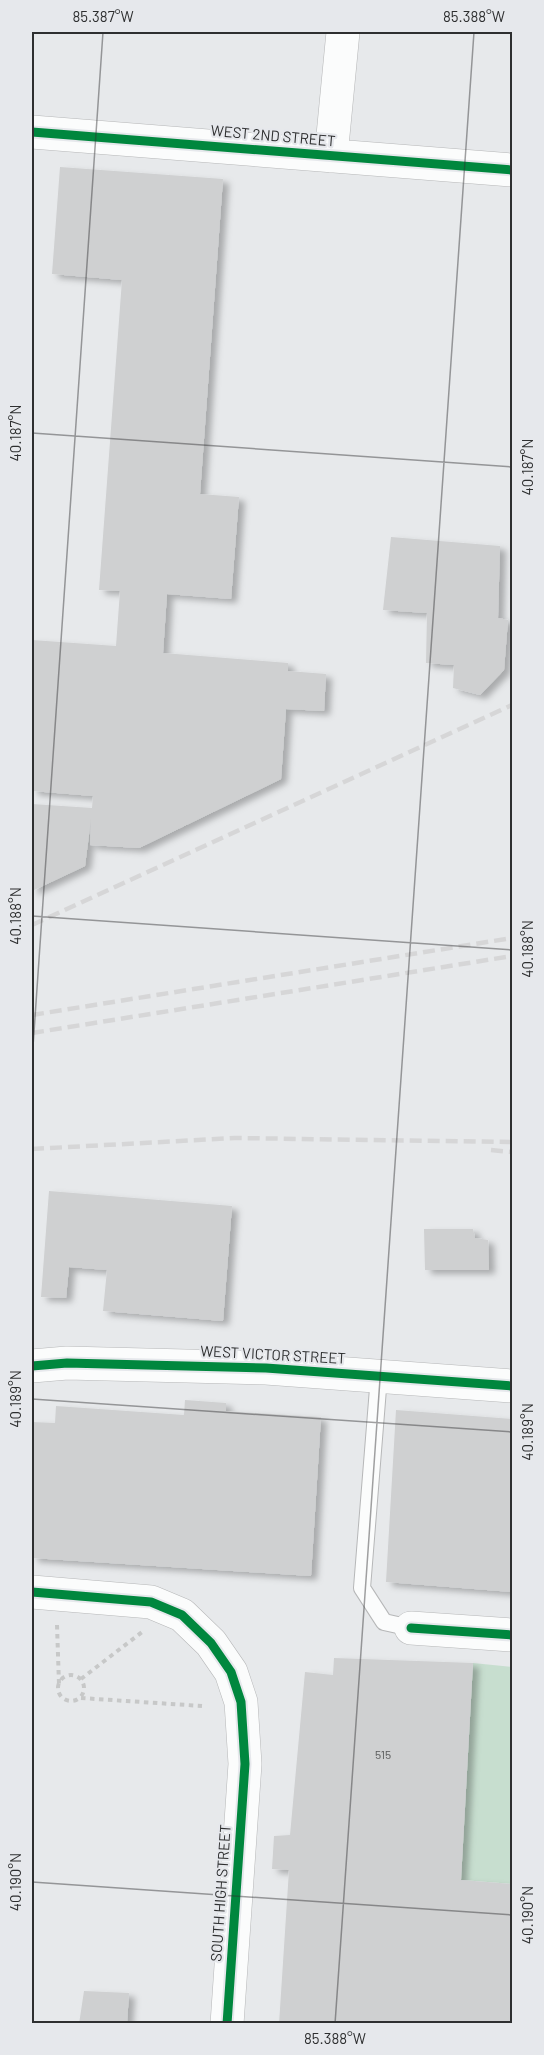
<svg xmlns="http://www.w3.org/2000/svg" width="544" height="2055" viewBox="0 0 544 2055" font-family="Barlow,sans-serif">
	<defs>
		<filter id="shadow"><feDropShadow dx="6" dy="4" stdDeviation="3" flood-color="#0004"/></filter>
	</defs>
	<rect width="100%" height="100%" fill="#e7e9eb"/>
	<path fill="#c7decf" d="M473,1663l39,4v217l-51,-4z"/>
	<path fill="#cfd0d1" filter="url(#shadow)" d="M60,167l163,12 -23,315 39,3 -8,102 -64,-5 -4,59 125,10v8l38,3 -2,37 -38,-2 -5,70 -142,69 -49,-3 1,-26 -6,47 -53,25v-87l60,4 1,-12 -61,-5v-151l84,6 4,-55 -21,-1 23,-310 -70,-6z
		M391,537l109,9 -2,72 10,2 -4,50 -24,25 -27,-7 1,-23 -28,-2 1,-50 -44,-3z
		M49,1191l183,15 -9,115 -120,-10 4,-41 -38,-3 -3,31 -25,-1z
		M424,1229h49l2,9 13,2 1,30h-64z
		M185,1400l41,3v8l95,6 -10,159 -279,-18v-136l23,1 1,-17 128,9z
		M396,1410l116,9v173l-126,-10z
		M334,1658l139,5 -12,217 51,4v140h-233l10,-154 -17,-1 2,-33 16,-1 15,-163 28,3z
		M84,1991l45,2 -2,31h-48z"/>
	<g fill="none" stroke-linecap="round" stroke-linejoin="round">
		<g stroke="#b6b7b8" stroke-width="18">
			<path id="service" d="M379,1376l-17,212 22,34 27,6"/>
		</g>
		<g stroke="#b6b7b8" stroke-width="34">
			<path id="minor" d="M32,132l480,38
				M331,156l12,-124
				M411,1628l101,7"/>
		</g>
		<g stroke="#b6b7b8" stroke-width="34">
			<path id="tertiary" d="M32,1366l35,-3 199,5 246,18"/>
		</g>
		<g stroke="#b6b7b8" stroke-width="34">
			<path id="secondary" d="M32,1592l119,10 31,13 29,28 20,29 10,30 4,62 -18,260"/>
		</g>
		<path stroke="#c7c8c8" stroke-width="4" stroke-dasharray="4.5 4.5" stroke-linecap="butt" d="M57,1625l2,59
			M58 1688a13 13 0 1 1 26 0a13 13 0 1 1-26 0Z
			M81,1679l61,-47
			M81,1698l121,8"/>
		<use href="#service" stroke="#fbfcfc" stroke-width="16"/>
		<use href="#minor" stroke="#fbfcfc" stroke-width="33"/>
		<use href="#tertiary" stroke="#fbfcfc" stroke-width="33"/>
		<use href="#secondary" stroke="#fbfcfc" stroke-width="33"/>
		<path stroke="#d6d6d7" stroke-width="4.5" stroke-dasharray="12 6" stroke-linecap="butt" d="M32,925l480,-220
			M32,1015l480,-77
			M32,1033l480,-77
			M32,1149l203,-11 277,4
			M491,1150l21,2"/>
		<g stroke="#e6e8ec" stroke-width="13">
			<path id="cycleway" d="M32,132l480,38
				M32,1366l35,-3 199,5 246,18
				M32,1592l119,10 31,13 29,28 20,29 10,30 4,62 -18,260
				M411,1628l101,7"/>
		</g>
		<use href="#cycleway" stroke="#00873e" stroke-width="9"/>
	</g>
	<path fill="none" stroke="#2e2f30" stroke-width="1.5" stroke-opacity="0.45" d="M32,433l480,34M32,916l480,34M32,1061l71,-1029M32,1399l480,33M32,1882l480,33M335,2024l139,-1992"/>
	<g text-anchor="middle" stroke-width="4.5" stroke-linejoin="round" paint-order="stroke">
		<g font-size="12" fill="#565758">
			<text x="383" y="1759">515</text>
		</g>
		<g font-size="15" fill="#2e2f30" stroke="#e6e8ec">
			<text transform="translate(273 136) rotate(5)" y="5">WEST 2ND STREET</text>
			<text transform="translate(273 1355) rotate(3)" y="5">WEST VICTOR STREET</text>
			<text transform="translate(221 1893) rotate(-86)" y="5">SOUTH HIGH STREET</text>
		</g>
	</g>
	<rect width="544" height="2055" fill="none" stroke="#e6e8ec" stroke-width="66"/>
	<rect x="33" y="33" width="478" height="1989" fill="none" stroke="#2e2f30" stroke-width="2"/>
	<g font-size="15" text-anchor="middle" fill="#2e2f30">
		<text x="103" y="22">85.387°W</text>
		<text x="474" y="22">85.388°W</text>
		<text transform="translate(16 433) rotate(-90)" y="5">40.187°N</text>
		<text transform="translate(528 467) rotate(-90)" y="5">40.187°N</text>
		<text transform="translate(16 916) rotate(-90)" y="5">40.188°N</text>
		<text transform="translate(528 949) rotate(-90)" y="5">40.188°N</text>
		<text transform="translate(16 1399) rotate(-90)" y="5">40.189°N</text>
		<text transform="translate(528 1432) rotate(-90)" y="5">40.189°N</text>
		<text transform="translate(16 1882) rotate(-90)" y="5">40.190°N</text>
		<text transform="translate(528 1915) rotate(-90)" y="5">40.190°N</text>
		<text x="335" y="2044">85.388°W</text>
	</g>
</svg>
